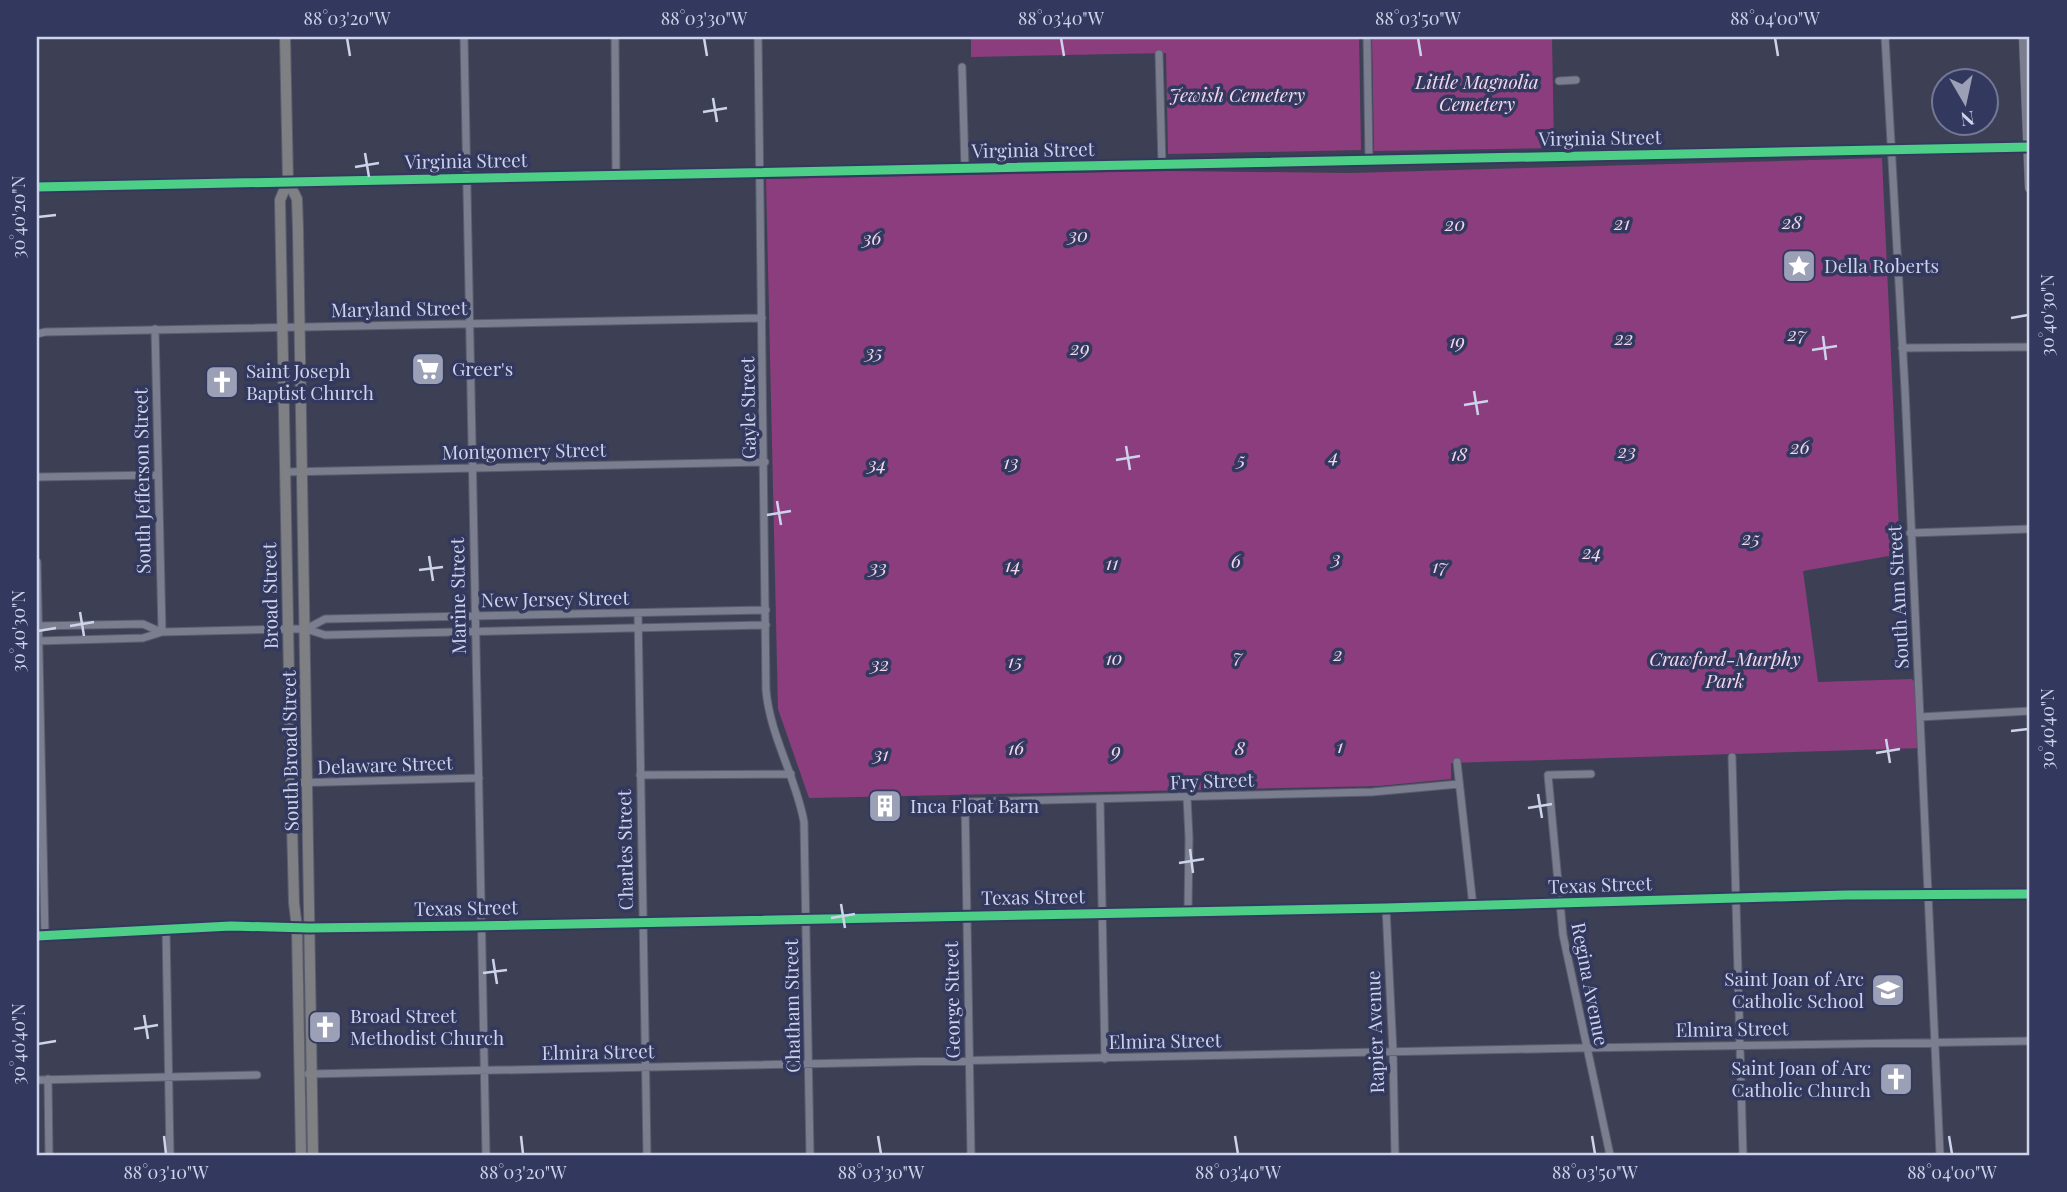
<svg xmlns="http://www.w3.org/2000/svg" width="2067" height="1192" viewBox="0 0 2067 1192" font-family="'Playfair Display',serif">
	<rect width="100%" height="100%" fill="#3d4054"/>
	<path fill="#8b3d7e" d="M971,37h388l2,113 -193,4 -2,-101 -195,4z
		M1372,37h180l2,111 -180,3z
		M1882,158l18,396 -97,17 15,111 94,-3 6,7 3,62 -470,15v16l-72,7 -570,12 -31,-89 -12,-530 404,-8 180,2z"/>
	<g fill="none" stroke-linecap="round" stroke-linejoin="round">
		<g stroke="#5a5d6e" stroke-width="9">
			<path id="street" d="M464,37l22,1118
				M615,37l1,137
				M758,37l8,653c4,46 30,87 38,132l6,333
				M1367,37l2,123
				M1885,37l20,353 35,765
				M1159,54l3,111
				M962,67l3,102
				M1559,81l17,-1
				M155,329l7,303
				M37,334l8,-2 717,-14
				M1902,348l128,-1
				M285,472l480,-10
				M37,477l120,-2
				M1910,533l120,-4
				M37,562l8,374
				M638,613l9,542
				M37,626l106,-2 18,8
				M306,629l19,-10 441,-9
				M37,641l106,-3 19,-6 126,-3h18l19,6 441,-10
				M1920,717l110,-6
				M1732,757l11,398
				M1457,762l16,144
				M1591,774l-43,1 15,160 47,220
				M640,775l151,-1
				M291,783l188,-5
				M1187,797l2,41 -1,74
				M1100,800l5,259
				M1386,908l7,144 2,103
				M166,929l4,226
				M308,1074l1271,-26 451,-7
				M48,1079l1,76
				M37,1080l220,-5
				M971,1155l-6,-353 407,-10 87,-8"/>
		</g>
		<g stroke="#5a5d6e" stroke-width="11">
			<path id="secondary" d="M2024,37l6,151
				M37,187l1993,-40
				M37,936l194,-10 78,2 164,-2 913,-18 460,-13 184,-1"/>
		</g>
		<g stroke="#5a5d6e" stroke-width="12">
			<path id="primary" d="M285,37l3,144 -8,19 11,583 3,120 3,25 4,227
				M288,181l9,18 1,31 15,925"/>
		</g>
		<use href="#street" stroke="#7b7e8e" stroke-width="7"/>
		<use href="#secondary" stroke="#7b7e8e" stroke-width="10"/>
		<use href="#primary" stroke="#7f8083" stroke-width="10"/>
		<g stroke="#33395e" stroke-width="13">
			<path id="cycleway" d="M37,187l1993,-40
				M37,936l194,-10 78,2 164,-2 913,-18 460,-13 184,-1"/>
		</g>
		<use href="#cycleway" stroke="#4dcf88" stroke-width="9"/>
	</g>
	<path fill="none" stroke="#cdd3ea" stroke-width="2.5" d="M347,38l3,18M704,38l3,18M1061,38l3,18M1418,38l3,18M1775,38l3,18M713,98l4,24M703,112l24,-4M365,153l4,24M355,167l24,-4M38,217l18,-2M2011,318l17,-3M1823,336l3,24M1812,350l25,-4M1474,391l4,24M1464,405l24,-4M1126,446l4,24M1116,460l24,-4M777,501l4,24M767,515l24,-4M429,556l4,25M419,570l24,-3M80,612l4,24M70,626l24,-4M38,631l18,-3M2011,731l17,-2M1886,739l4,24M1876,753l24,-4M1538,794l4,24M1528,808l24,-4M1190,849l3,24M1179,863l25,-4M841,904l4,24M831,918l24,-4M493,959l4,25M483,973l24,-3M144,1015l4,24M134,1029l24,-4M38,1044l18,-3M164,1136l2,18M521,1136l2,18M878,1136l3,18M1235,1136l3,18M1592,1136l3,18M1949,1136l3,18"/>
	<defs>
		<g id="sight-square" transform="scale(1.75)"><rect x="-9" y="-9" width="18" height="18" rx="4" fill="#9ba0b6" stroke="#33395e"/><path d="M0-6L1.8-2.2L6-1.7L2.9 1.2L3.7 5.4L0 3.3L-3.7 5.4L-2.9 1.2L-6-1.7L-1.8-2.2Z" fill="#fff"/></g>
		<g id="supermarket-square" transform="scale(1.75)"><rect x="-9" y="-9" width="18" height="18" rx="4" fill="#9ba0b6" stroke="#33395e"/><path d="M-6-5.5h2.5l.6 2H6L4.5 2H-2.5L-4.4-4H-6ZM-1.5 3.2a1.3 1.3 0 1 0 .1 0ZM3 3.2a1.3 1.3 0 1 0 .1 0Z" fill="#fff"/></g>
		<g id="church-square" transform="scale(1.75)"><rect x="-9" y="-9" width="18" height="18" rx="4" fill="#9ba0b6" stroke="#33395e"/><path d="M-1.2-6h2.4v3.5h3.3v2.4h-3.3V6h-2.4V-.1h-3.3v-2.4h3.3Z" fill="#fff"/></g>
		<g id="building-square" transform="scale(1.75)"><rect x="-9" y="-9" width="18" height="18" rx="4" fill="#9ba0b6" stroke="#33395e"/><path d="M-4-6H4V6H1V3H-1V6H-4ZM-2.5-4.3h1.7v1.8h-1.7ZM.8-4.3h1.7v1.8H.8ZM-2.5-1h1.7V.8h-1.7ZM.8-1h1.7V.8H.8Z" fill="#fff"/></g>
		<g id="school-square" transform="scale(1.75)"><rect x="-9" y="-9" width="18" height="18" rx="4" fill="#9ba0b6" stroke="#33395e"/><path d="M0-5L7-2L0 1L-7-2ZM-4 1L0 2.5L4 1V4Q0 6-4 4Z" fill="#fff"/></g>
	</defs>
	<g fill-rule="evenodd">
		<use href="#sight-square" x="1799" y="266"/>
		<use href="#supermarket-square" x="428" y="369"/>
		<use href="#church-square" x="222" y="382"/>
		<use href="#building-square" x="885" y="806"/>
		<use href="#school-square" x="1888" y="990"/>
		<use href="#church-square" x="325" y="1027"/>
		<use href="#church-square" x="1896" y="1079"/>
	</g>
	<g text-anchor="middle" stroke-width="7" stroke-linejoin="round" paint-order="stroke">
		<g font-size="19" font-style="italic" fill="#f3d8eb" stroke="#33395e">
			<text x="1477" y="89">Little Magnolia<tspan x="1477" dy="22">Cemetery</tspan></text>
			<text x="1237" y="102">Jewish Cemetery</text>
			<text x="1792" y="229">28</text>
			<text x="1622" y="230">21</text>
			<text x="1455" y="231">20</text>
			<text x="1078" y="242">30</text>
			<text x="872" y="245">36</text>
			<text x="1797" y="341">27</text>
			<text x="1624" y="345">22</text>
			<text x="1457" y="348">19</text>
			<text x="1080" y="355">29</text>
			<text x="874" y="359">35</text>
			<text x="1800" y="454">26</text>
			<text x="1627" y="458">23</text>
			<text x="1459" y="461">18</text>
			<text x="1334" y="463">4</text>
			<text x="1241" y="466">5</text>
			<text x="1011" y="469">13</text>
			<text x="877" y="471">34</text>
			<text x="1751" y="545">25</text>
			<text x="1592" y="559">24</text>
			<text x="1336" y="565">3</text>
			<text x="1236" y="568">6</text>
			<text x="1112" y="570">11</text>
			<text x="1013" y="572">14</text>
			<text x="1440" y="573">17</text>
			<text x="878" y="574">33</text>
			<text x="1338" y="661">2</text>
			<text x="1238" y="663">7</text>
			<text x="1114" y="665">10</text>
			<text x="1725" y="666">Crawford-Murphy<tspan x="1725" dy="22">Park</tspan></text>
			<text x="1015" y="668">15</text>
			<text x="880" y="671">32</text>
			<text x="1340" y="753">1</text>
			<text x="1016" y="755">16</text>
			<text x="1240" y="755">8</text>
			<text x="1116" y="757">9</text>
			<text x="881" y="761">31</text>
		</g>
		<g font-size="19" fill="#cdd3ea" stroke="#33395e">
			<text transform="translate(1600 138) rotate(-1)" y="7">Virginia Street</text>
			<text transform="translate(1033 150) rotate(-1)" y="7">Virginia Street</text>
			<text transform="translate(466 161) rotate(-1)" y="7">Virginia Street</text>
			<text transform="translate(399 309) rotate(-1)" y="7">Maryland Street</text>
			<text transform="translate(748 408) rotate(-91)" y="7">Gayle Street</text>
			<text transform="translate(524 451) rotate(-1)" y="7">Montgomery Street</text>
			<text transform="translate(142 481) rotate(-91)" y="7">South Jefferson Street</text>
			<text transform="translate(270 596) rotate(-91)" y="7">Broad Street</text>
			<text transform="translate(458 596) rotate(-91)" y="7">Marine Street</text>
			<text transform="translate(1898 597) rotate(-93)" y="7">South Ann Street</text>
			<text transform="translate(555 599) rotate(-1)" y="7">New Jersey Street</text>
			<text transform="translate(290 751) rotate(-91)" y="7">South Broad Street</text>
			<text transform="translate(385 765) rotate(-2)" y="7">Delaware Street</text>
			<text transform="translate(1212 781) rotate(-2)" y="7">Fry Street</text>
			<text transform="translate(625 850) rotate(-91)" y="7">Charles Street</text>
			<text transform="translate(1600 885) rotate(-2)" y="7">Texas Street</text>
			<text transform="translate(1033 897) rotate(-1)" y="7">Texas Street</text>
			<text transform="translate(466 908) rotate(-1)" y="7">Texas Street</text>
			<text transform="translate(1590 984) rotate(79)" y="7">Regina Avenue</text>
			<text transform="translate(952 1000) rotate(-91)" y="7">George Street</text>
			<text transform="translate(792 1006) rotate(-91)" y="7">Chatham Street</text>
			<text transform="translate(1732 1029) rotate(-1)" y="7">Elmira Street</text>
			<text transform="translate(1375 1032) rotate(-92)" y="7">Rapier Avenue</text>
			<text transform="translate(1165 1041) rotate(-1)" y="7">Elmira Street</text>
			<text transform="translate(598 1052) rotate(-1)" y="7">Elmira Street</text>
		</g>
		<g font-size="19" fill="#cdd3ea" stroke="#33395e" text-anchor="start">
			<text x="1824" y="273">Della Roberts</text>
			<text x="452" y="376">Greer's</text>
			<text x="246" y="378">Saint Joseph<tspan x="246" dy="22">Baptist Church</tspan></text>
			<text x="910" y="813">Inca Float Barn</text>
			<text x="1864" y="986" text-anchor="end">Saint Joan of Arc<tspan x="1864" dy="22">Catholic School</tspan></text>
			<text x="350" y="1023">Broad Street<tspan x="350" dy="22">Methodist Church</tspan></text>
			<text x="1871" y="1075" text-anchor="end">Saint Joan of Arc<tspan x="1871" dy="22">Catholic Church</tspan></text>
		</g>
	</g>
	<rect width="2067" height="1192" fill="none" stroke="#33395e" stroke-width="77"/>
	<g transform="translate(1965 102) rotate(171)"><circle r="33" fill="#33395e" stroke="#717796" stroke-width="2"/>
	<path d="M0-5L12 26L0 18L-12 26Z" fill="#9ba0b6"/>
	<text y="-10" font-size="19" font-weight="bold" text-anchor="middle" fill="#cdd3ea">N</text>
	</g>
	<rect x="38" y="38" width="1990" height="1116" fill="none" stroke="#cdd3ea" stroke-width="2.5"/>
	<g font-size="18" text-anchor="middle" fill="#cdd3ea">
		<text x="347" y="25">88°03'20"W</text>
		<text x="704" y="25">88°03'30"W</text>
		<text x="1061" y="25">88°03'40"W</text>
		<text x="1418" y="25">88°03'50"W</text>
		<text x="1775" y="25">88°04'00"W</text>
		<text transform="translate(19 217) rotate(-90)" y="6">30°40'20"N</text>
		<text transform="translate(2048 315) rotate(-90)" y="6">30°40'30"N</text>
		<text transform="translate(19 631) rotate(-90)" y="6">30°40'30"N</text>
		<text transform="translate(2048 729) rotate(-90)" y="6">30°40'40"N</text>
		<text transform="translate(19 1044) rotate(-90)" y="6">30°40'40"N</text>
		<text x="166" y="1179">88°03'10"W</text>
		<text x="523" y="1179">88°03'20"W</text>
		<text x="881" y="1179">88°03'30"W</text>
		<text x="1238" y="1179">88°03'40"W</text>
		<text x="1595" y="1179">88°03'50"W</text>
		<text x="1952" y="1179">88°04'00"W</text>
	</g>
</svg>
